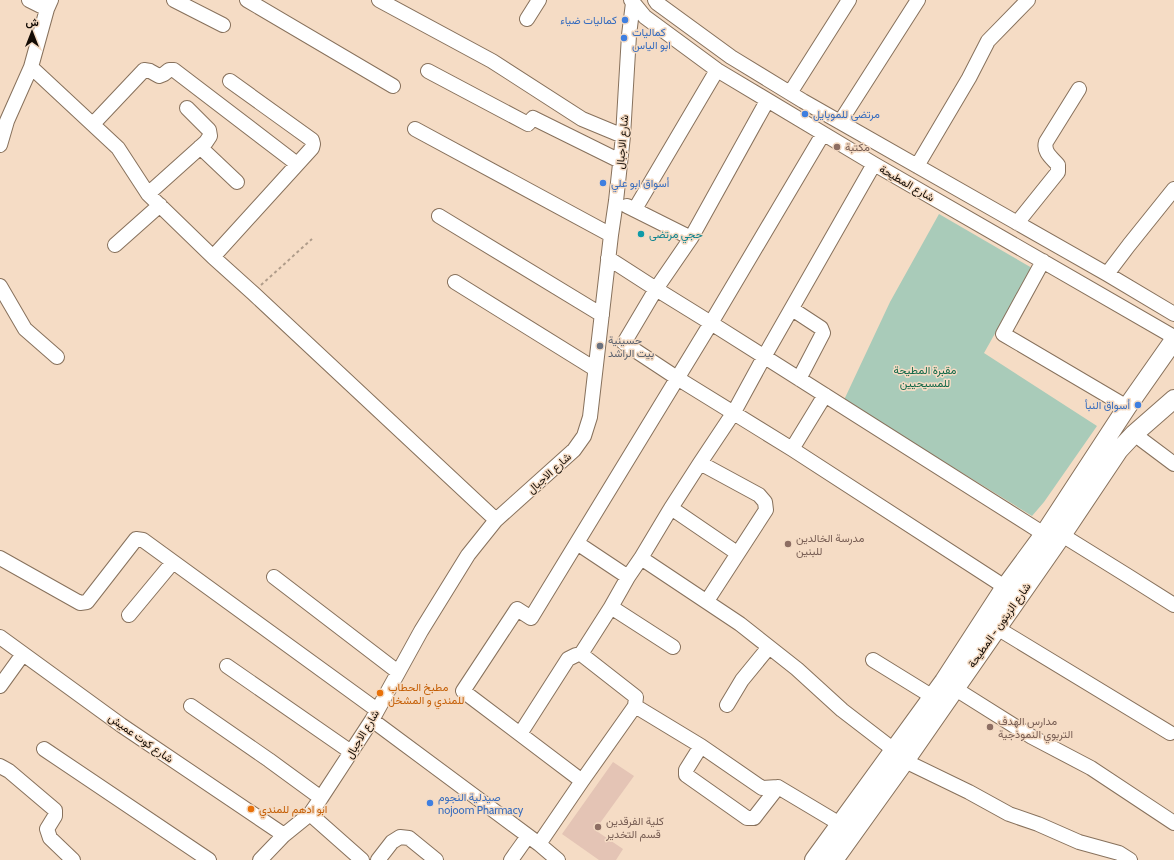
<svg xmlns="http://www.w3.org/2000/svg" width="1174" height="860" viewBox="0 0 1174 860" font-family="Cabin,Vazirmatn,sans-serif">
	<rect width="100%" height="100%" fill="#f5dcc5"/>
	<path fill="#a9cbb9" d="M939,214l93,54 -48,85 113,73 -53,76 -12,14 -188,-116 46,-98z"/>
	<path fill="#e4c4b5" d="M613,762l21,14 -39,54 28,19 -7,11h-17l-37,-26z"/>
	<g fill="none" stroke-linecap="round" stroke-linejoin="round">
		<g stroke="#87715c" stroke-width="16">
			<path id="minor" d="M29,0l18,9
				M51,0l-4,9 -16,58 87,81 30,46 65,63 40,36 243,227
				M174,0l49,25
				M247,0l146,86
				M379,0l113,61 90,58 41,17
				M631,0l14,17 72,53 157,94 300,173
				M655,0l2,3 74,54 72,44 304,173 67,40
				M527,19l12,-19
				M428,71l100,53 5,-6 87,43
				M790,93l59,-93
				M767,101l-76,137 -35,51 -32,54 53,35 115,71 213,138
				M840,122l78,-122
				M93,124l51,-54 6,1 9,5 5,-2 5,-4h5l123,94
				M415,129l196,106
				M0,145l7,-24 24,-54
				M200,147l37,35
				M917,166l52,-88 19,-37 40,-41
				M148,194l58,-52 4,-6 -1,-6 -22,-22
				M627,206l64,32
				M635,209l82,-139
				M439,216l163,99
				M1017,223l41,-51v-7c-6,-7 -15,-13 -12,-23l33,-53
				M115,245l45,-40
				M213,257l99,-109 1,-4 -1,-4 -82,-59
				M608,258l48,31 55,34 333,211
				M1043,261l-40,73 124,73
				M1107,274l22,-29 45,-56
				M455,282l140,87
				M0,286l25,43 32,28
				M792,309l29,19 2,5 -24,46
				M1134,434l40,30
				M792,449l33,-54
				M700,463l59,32 6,7 1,8 -59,91
				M671,508l66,45
				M1062,535l66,41 46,29
				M577,543l51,34
				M0,558l80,45 7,-1 49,-63 7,1 234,170
				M641,558l99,66 57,45 45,41 52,40
				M274,577l124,95
				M611,607l62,40
				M129,615l44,-53
				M997,628l173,105
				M0,637l121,88 163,110
				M581,654l30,-47 17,-30 13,-19 30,-50 29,-45 34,-51 30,-55 110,-193
				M873,660l60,37
				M227,666l124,86
				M0,686l23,-32
				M954,688l78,49 59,31 83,55
				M727,705l15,-25 27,-33
				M191,706l78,54 52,38
				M635,706l66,40 61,42 16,-1 62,37
				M372,720l167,124 19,16
				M520,734l48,-75 8,-4 5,-1 55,43 -1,9 -53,75 -43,63
				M701,746l-15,24v5l61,43h7l24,-31
				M44,749l165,111
				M905,761l64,31 40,22 29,10 41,18 40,11 11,7
				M0,766l9,5 46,39v6l-8,13 3,9 23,22
				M582,781l-119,-90 54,-82 14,9 180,-295 112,-189
				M310,814l52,46
				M260,860l24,-25 26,-21 11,-16 51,-78 49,-89 47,-76 28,-35 78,-70 10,-14 6,-19 21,-182 5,-34 7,-65 6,-101 4,-32
				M378,860l14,-18 8,-5 9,1 27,22
				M511,860l17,-24"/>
		</g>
		<g stroke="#87715c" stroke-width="20">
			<path id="major" d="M814,860l130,-179 61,-94 39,-53 83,-127 47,-67
				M834,860l71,-99 157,-226 57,-85 15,-16 40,-35"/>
		</g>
		<path stroke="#af9c8a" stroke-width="2" stroke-dasharray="3 3" stroke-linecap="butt" d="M261,285l51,-46"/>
		<use href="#minor" stroke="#fff" stroke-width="14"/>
		<use href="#major" stroke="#fff" stroke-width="18"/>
	</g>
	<g fill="#3f7fe0" stroke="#f5dcc5" stroke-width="1.5">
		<circle cx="625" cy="20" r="4"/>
		<circle cx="624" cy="38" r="4"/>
		<circle cx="805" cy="114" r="4"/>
		<circle cx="603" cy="183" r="4"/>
		<circle cx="1138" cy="405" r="4"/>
		<circle cx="430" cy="803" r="4"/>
	</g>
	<g fill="#8d6e63" stroke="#f5dcc5" stroke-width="1.5">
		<circle cx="837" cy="147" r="4"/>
		<circle cx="788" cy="544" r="4"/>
		<circle cx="990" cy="727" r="4"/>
		<circle cx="598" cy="827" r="4"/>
	</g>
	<circle fill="#0f9aa8" stroke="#f5dcc5" stroke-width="1.5" cx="641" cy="234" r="4"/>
	<circle fill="#6b7280" stroke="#f5dcc5" stroke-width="1.5" cx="600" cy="346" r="4"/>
	<g fill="#e8710a" stroke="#f5dcc5" stroke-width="1.5">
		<circle cx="380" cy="693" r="4"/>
		<circle cx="251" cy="809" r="4"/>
	</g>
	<g text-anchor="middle" stroke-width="3" stroke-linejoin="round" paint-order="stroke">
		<g font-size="11" fill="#366cbe" stroke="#f5dcc5" text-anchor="start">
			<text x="617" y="24" text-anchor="end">كماليات ضياء</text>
			<text x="632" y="36">كماليات<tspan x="632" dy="13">ابو الياس</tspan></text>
			<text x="813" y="118">مرتضى للموبايل</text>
			<text x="611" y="187">أسواق ابو علي</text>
			<text x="1130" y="409" text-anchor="end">أسواق النبأ</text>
			<text x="438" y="801">صيدلية النجوم<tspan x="438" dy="13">nojoom Pharmacy</tspan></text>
		</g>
		<g font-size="11" fill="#140c05" stroke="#f5dcc5">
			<text transform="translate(622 142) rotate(-85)" y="4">شارع الاجبال</text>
			<text transform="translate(907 183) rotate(30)" y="4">شارع المطيحة</text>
			<text transform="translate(549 473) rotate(-42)" y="4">شارع الاجبال</text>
			<text transform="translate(999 625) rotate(-55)" y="4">شارع الزيتون - المطيحة</text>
			<text transform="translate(362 734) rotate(-59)" y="4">شارع الاجبال</text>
			<text transform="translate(141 738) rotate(35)" y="4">شارع كوت عميش</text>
		</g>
		<g font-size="11" fill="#785e54" stroke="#f5dcc5" text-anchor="start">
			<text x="845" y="151">مكتبة</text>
			<text x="796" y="542">مدرسة الخالدين<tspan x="796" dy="13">للبنين</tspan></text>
			<text x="998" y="725">مدارس الهدف<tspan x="998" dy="13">التربوي النموذجية</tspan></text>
			<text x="606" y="825">كلية الفرقدين<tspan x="606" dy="13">قسم التخدير</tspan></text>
		</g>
		<g font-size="11" fill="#0d838f" stroke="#f5dcc5" text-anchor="start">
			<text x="649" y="238">حجي مرتضى</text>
		</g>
		<g font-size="11" fill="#5b616d" stroke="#f5dcc5" text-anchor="start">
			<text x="608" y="344">حسينية<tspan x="608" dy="13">بيت الراشد</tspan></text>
		</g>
		<g font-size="11" fill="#116848" stroke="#f5dcc5">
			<text x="925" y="374">مقبرة المطيحة<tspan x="925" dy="13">للمسيحيين</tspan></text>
		</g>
		<g font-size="11" fill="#c56008" stroke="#f5dcc5" text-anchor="start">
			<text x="388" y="691">مطبخ الحطاب<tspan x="388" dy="13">للمندي و المشخل</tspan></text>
			<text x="259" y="813">ابو ادهم للمندي</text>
		</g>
	</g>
	<g transform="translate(32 32)" stroke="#f5dcc5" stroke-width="3" paint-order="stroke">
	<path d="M0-3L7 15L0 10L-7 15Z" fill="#140c05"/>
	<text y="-6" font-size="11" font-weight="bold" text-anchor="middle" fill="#140c05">ش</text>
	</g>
</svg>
